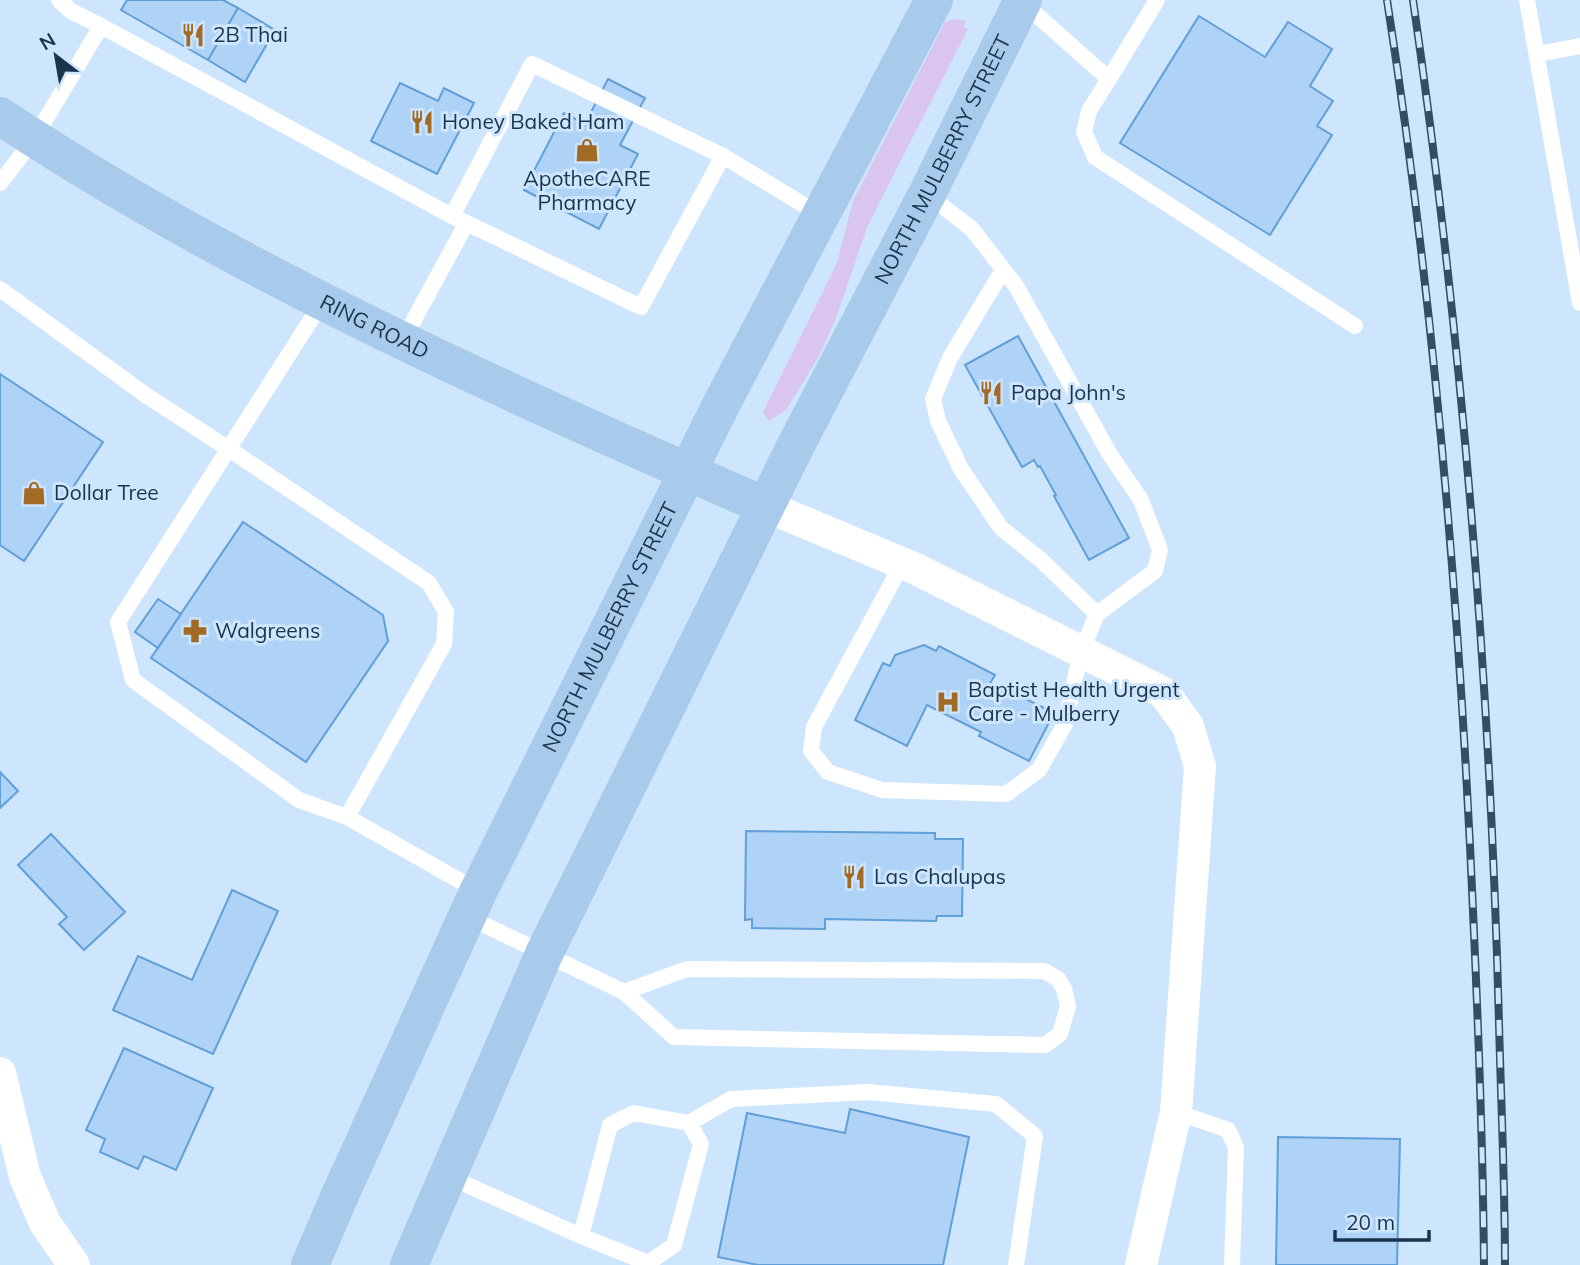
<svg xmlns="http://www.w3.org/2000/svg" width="1580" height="1265" viewBox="0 0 1580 1265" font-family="Mulish,sans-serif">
	<rect width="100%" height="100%" fill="#cde5fd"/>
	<path fill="#dac5ef" d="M954,19l12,2 -3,6 5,2 -100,196 -32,93 -16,36 -33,55 -18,12 -6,-9 74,-149 16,-62 92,-179z"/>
	<path fill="#aed3f6" stroke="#619fd8" stroke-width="2" d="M127,0h96l15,8 -30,52 -87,-50z
		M238,8l37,22 -30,52 -37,-22z
		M1199,16l66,41 23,-35 44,27 -22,37 23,15 -16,25 15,9 -62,100 -150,-92z
		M608,79l37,19 -25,47 18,9 -39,75 -75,-39 40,-77 21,11z
		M400,83l38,18 6,-13 30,15 -37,71 -66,-33z
		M1018,336l111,202 -40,22 -35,-64 2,-1 -16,-29 -2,1 -4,-7 -12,7 -57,-102z
		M0,374l103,68 -79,119 -24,-16z
		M243,522l140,93 5,26 -82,121 -155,-104z
		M158,599l23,15 -23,34 -23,-16z
		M924,645l12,6 3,-5 56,29 -10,17 13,7 6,-11 50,25 -25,48 -50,-25 2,-4 -54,-27 -20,41 -52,-26 28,-57 7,3 5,-11z
		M0,772l18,19 -18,17z
		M746,831l189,2v6h28l-1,77h-25l-1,5 -111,-2v10l-73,-1v-9l-7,1z
		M51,834l74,78 -41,38 -25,-26 8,-7 -49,-52z
		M232,890l46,21 -65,143 -100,-44 25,-54 54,24z
		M124,1048l89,40 -37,82 -32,-14 -6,13 -38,-17 5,-13 -19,-9z
		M850,1109l119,28 -26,128h-185l-40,-8 29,-144 98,20z
		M1278,1137l122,2 -3,126h-121z"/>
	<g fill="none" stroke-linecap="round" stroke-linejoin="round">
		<path stroke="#fff" stroke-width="16" d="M1527,0l53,303
			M1022,2l87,77 48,-79
			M101,26l351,190 189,91 82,-151 99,60
			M1538,54l42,-8
			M1109,79l-20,32 -5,21 11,25 260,169
			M0,183l34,-44 67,-113 -30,-15 -12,-11
			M452,216l80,-152 191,92
			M1003,270l-53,88 -17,41 5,22 23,48 40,59 40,32 56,54
			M0,289l147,107 82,53 200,134 17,29 -2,32 -97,173
			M323,301l-205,321 15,58 166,120 48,17 131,74
			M403,340l63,-116
			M902,564l-88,163 -3,24 17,21 54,18 124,4 33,-24 26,-46 16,-72 16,-38 58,-43 5,-21 -19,-50 -32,-47 -93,-167 -44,-57 -45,-35
			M466,916l158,76 50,45 371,8 15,-11 8,-28 -4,-17 -6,-10 -14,-8 -357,-2 -63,23
			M1176,1112l52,18 8,17 -4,118
			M689,1123l42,-24 137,-7 128,12 39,32 -19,129
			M447,1176l134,60 67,27 26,-18 27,-101 -12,-21 -55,-10 -24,12 -29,111"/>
		<path stroke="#fff" stroke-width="32" d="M765,506l151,63 248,124 24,33 12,40 -24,346 -35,153
			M0,1073l25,104 20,46 29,42"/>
		<g stroke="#a8cbec" stroke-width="38">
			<path id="s1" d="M0,116c238,158 505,275 765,390"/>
			<path id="s2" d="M310,1265l30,-70 138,-303 244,-489 212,-403"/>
			<path id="s3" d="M409,1265l135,-311 252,-509 131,-251 96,-194"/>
		</g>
		<g stroke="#334d64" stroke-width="8">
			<path id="rail" d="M1387,0c48,309 74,621 87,933 5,111 9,221 10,332
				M1413,0c49,339 77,680 86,1023 2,80 6,161 6,242"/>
		</g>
		<use href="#rail" stroke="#cde5fd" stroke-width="5" stroke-dasharray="16" stroke-linecap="butt"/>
	</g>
	<defs>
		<g id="restaurant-bare" transform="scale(1.89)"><path d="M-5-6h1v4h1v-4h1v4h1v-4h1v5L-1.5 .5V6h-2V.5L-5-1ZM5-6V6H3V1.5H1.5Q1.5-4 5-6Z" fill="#a16a25" stroke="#cde5fd" stroke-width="2.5" paint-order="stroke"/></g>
		<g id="shop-bare" transform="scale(1.89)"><path d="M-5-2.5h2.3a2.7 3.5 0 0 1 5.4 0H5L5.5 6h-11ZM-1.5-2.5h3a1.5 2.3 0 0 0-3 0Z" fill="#a16a25" stroke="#cde5fd" stroke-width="2.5" paint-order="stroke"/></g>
		<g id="pharmacy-bare" transform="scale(1.89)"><path d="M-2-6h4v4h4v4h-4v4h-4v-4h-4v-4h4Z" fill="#a16a25" stroke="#cde5fd" stroke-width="2.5" paint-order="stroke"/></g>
		<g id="hospital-bare" transform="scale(1.89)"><path d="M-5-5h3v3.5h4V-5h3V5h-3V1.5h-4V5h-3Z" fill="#a16a25" stroke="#cde5fd" stroke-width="2.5" paint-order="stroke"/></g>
	</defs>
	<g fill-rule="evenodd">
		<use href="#restaurant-bare" x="193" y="35"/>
		<use href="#restaurant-bare" x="422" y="122"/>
		<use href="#shop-bare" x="587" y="150"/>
		<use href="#restaurant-bare" x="991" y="393"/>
		<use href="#shop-bare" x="34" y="493"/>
		<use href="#pharmacy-bare" x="195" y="631"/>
		<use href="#hospital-bare" x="948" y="702"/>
		<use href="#restaurant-bare" x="854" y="877"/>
	</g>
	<g text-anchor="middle" stroke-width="6" stroke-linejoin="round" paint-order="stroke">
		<g font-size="21" fill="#1a344b" stroke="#cde5fd" text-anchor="start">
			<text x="213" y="42">2B Thai</text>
			<text x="442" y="129">Honey Baked Ham</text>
			<text x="587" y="186" text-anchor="middle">ApotheCARE<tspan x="587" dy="24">Pharmacy</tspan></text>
			<text x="1011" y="400">Papa John's</text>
			<text x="54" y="500">Dollar Tree</text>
			<text x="215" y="638">Walgreens</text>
			<text x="968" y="697">Baptist Health Urgent<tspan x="968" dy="24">Care - Mulberry</tspan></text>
			<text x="874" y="884">Las Chalupas</text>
		</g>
		<g font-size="21" fill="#1a344b" stroke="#cde5fd">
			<text dy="7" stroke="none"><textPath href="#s3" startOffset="1228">NORTH MULBERRY STREET</textPath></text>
			<text dy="7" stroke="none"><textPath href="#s1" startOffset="430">RING ROAD</textPath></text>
			<text dy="7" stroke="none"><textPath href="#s2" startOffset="705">NORTH MULBERRY STREET</textPath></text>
		</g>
	</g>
	<g transform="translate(56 56) rotate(329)" stroke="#cde5fd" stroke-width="5" paint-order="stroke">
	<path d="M0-5L12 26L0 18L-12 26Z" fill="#1a344b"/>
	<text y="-10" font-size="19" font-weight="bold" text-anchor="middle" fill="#1a344b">N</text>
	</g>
	<path d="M1335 1230v10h94v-10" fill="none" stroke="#1a344b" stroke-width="3.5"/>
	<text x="1346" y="1230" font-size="21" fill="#1a344b" stroke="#cde5fd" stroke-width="5" paint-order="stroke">20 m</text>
</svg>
